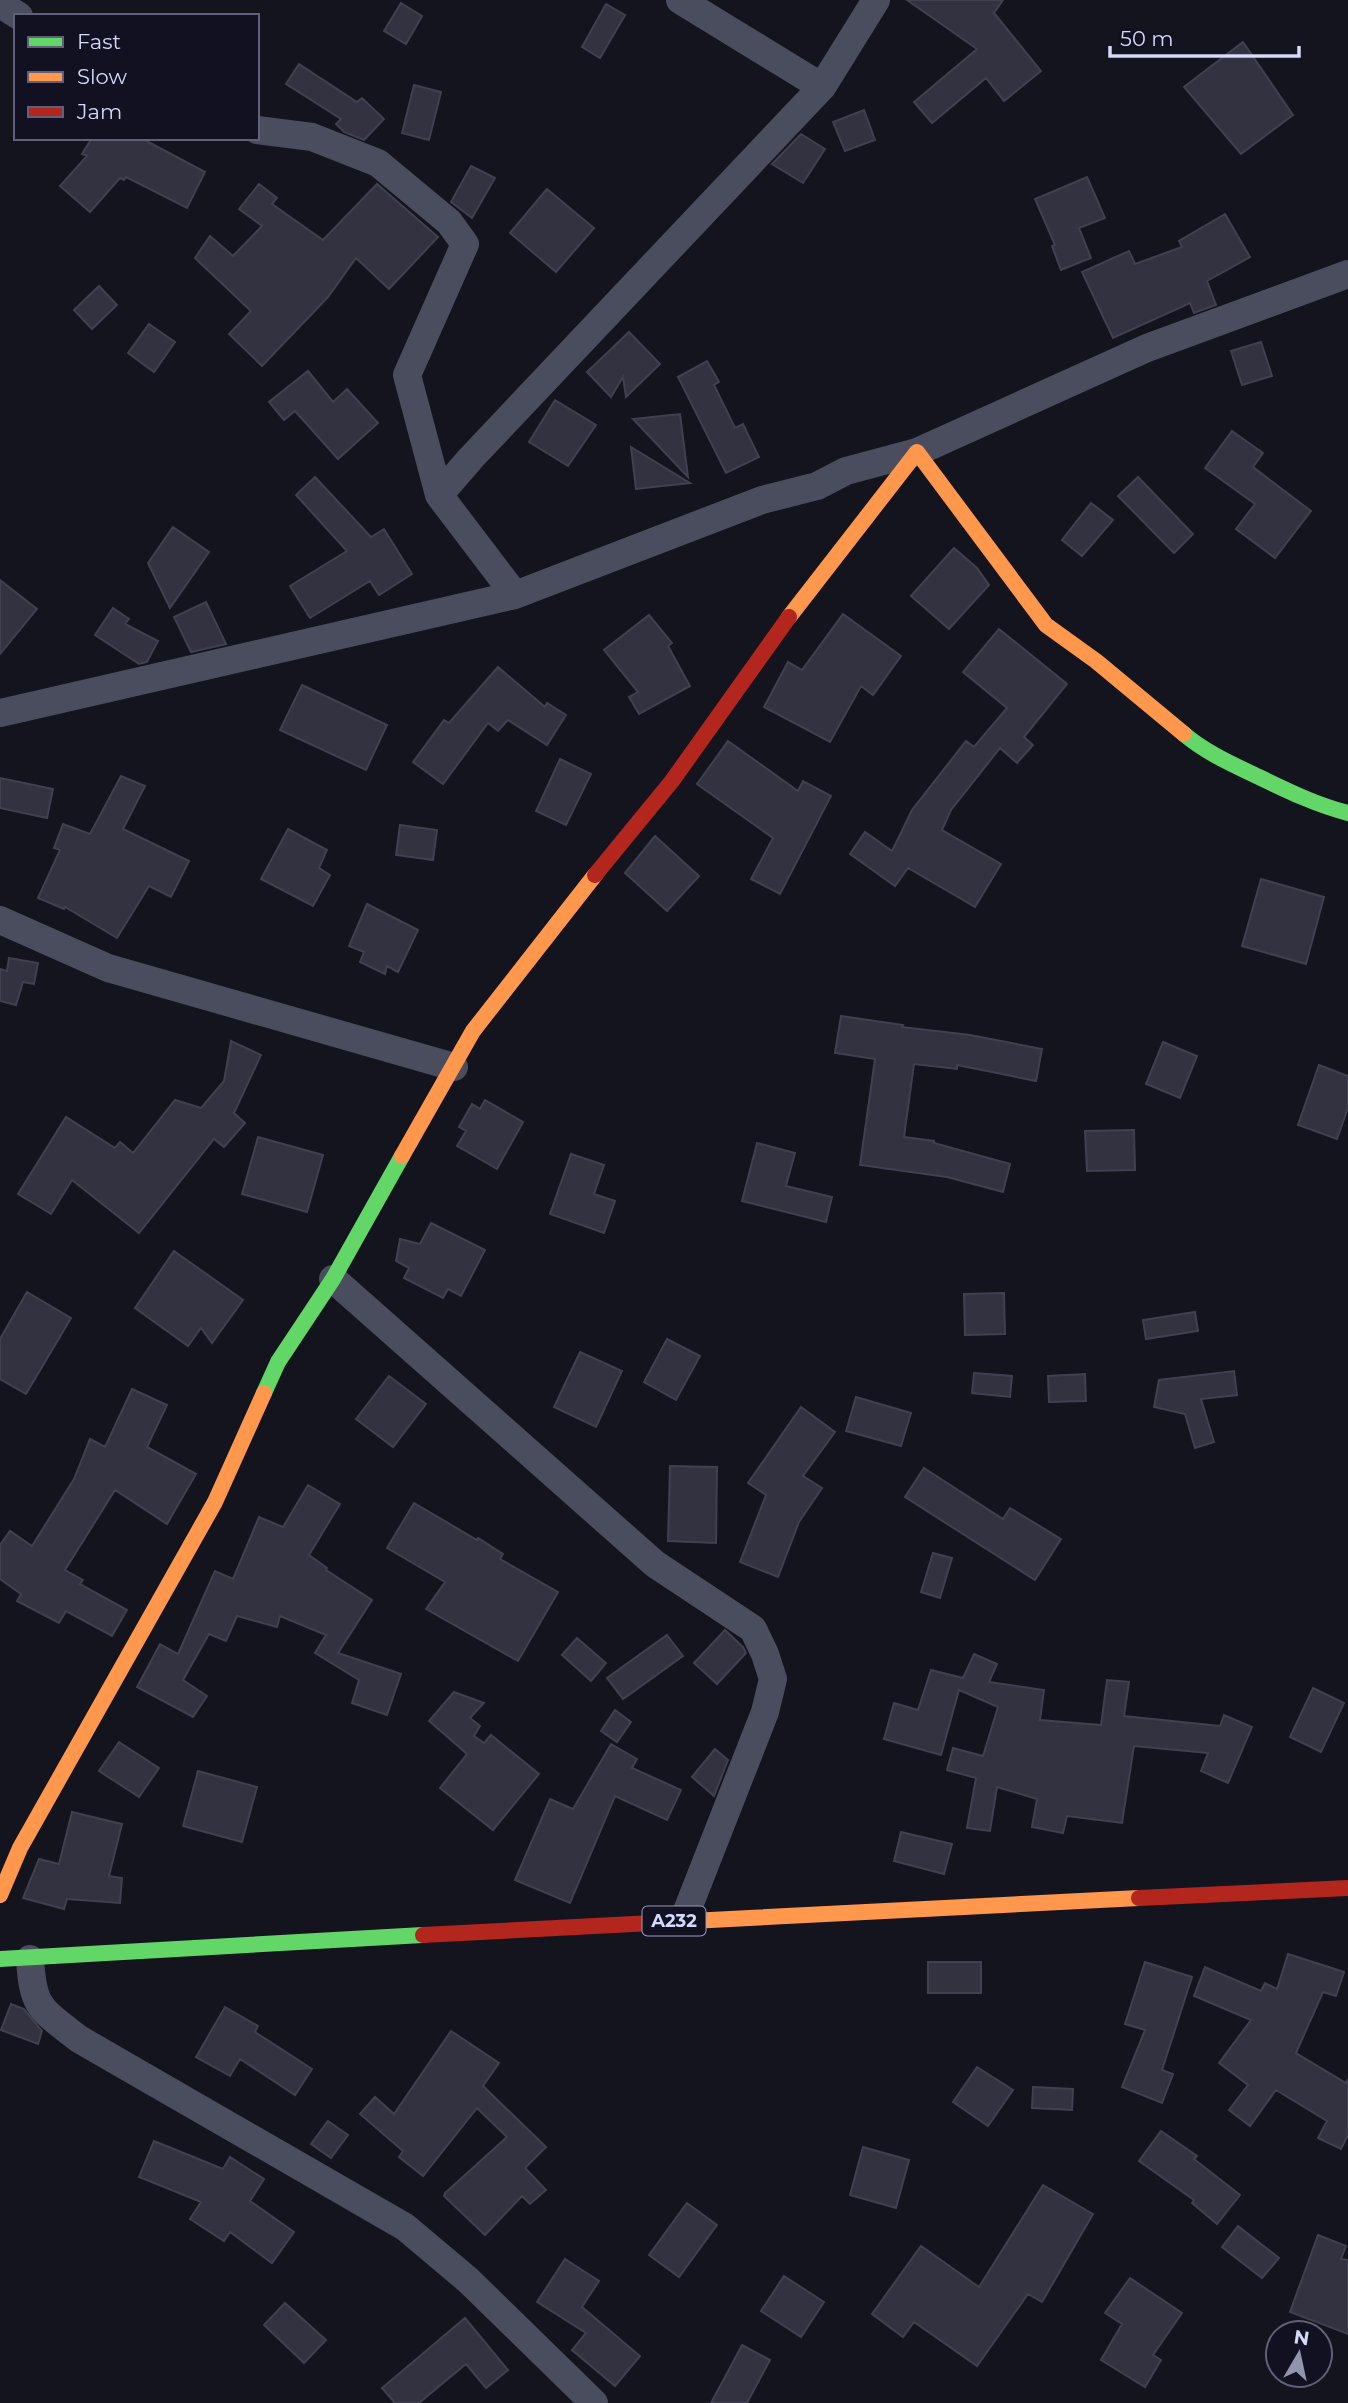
<svg xmlns="http://www.w3.org/2000/svg" width="1348" height="2403" viewBox="0 0 1348 2403" font-family="Montserrat,sans-serif">
	<rect width="100%" height="100%" fill="#14141e"/>
	<path fill="#323240" stroke="#404051" stroke-width="2" d="M907,0h96l-9,13 47,58 -37,30 -18,-23 -54,45 -18,-21 63,-53z
		M401,3l21,13 -16,28 -22,-13z
		M606,4l19,11 -25,43 -18,-11z
		M1243,42l50,73 -52,39 -57,-67z
		M299,64l58,38 5,-4 22,21 -20,21 -20,-8 -8,-8 5,-5 -55,-35z
		M414,85l27,7 -12,48 -27,-7z
		M864,110l11,30 -30,11 -12,-29z
		M801,134l24,15 -22,34 -31,-19z
		M92,138h49l64,34 -18,36 -61,-31 -2,3 -4,-2 -30,34 -30,-26 27,-30 -5,-2z
		M471,166l24,12 -23,40 -21,-16z
		M1087,177l18,41 -26,10 12,30 -30,12 -9,-24 3,-1 -20,-46z
		M259,184l18,14 -5,6 51,36 54,-56 61,53 -49,52 -33,-31 -28,39 -66,69 -33,-32 22,-23 -56,-53 15,-22 23,20 29,-30 -23,-17z
		M547,189l47,39 -38,44 -46,-39z
		M1225,214l25,43 -43,24 9,24 -22,8 -4,-10 -77,35 -31,-66 47,-21 6,13 47,-17 -3,-6z
		M99,286l18,19 -25,24 -18,-19z
		M149,324l26,18 -21,30 -26,-19z
		M629,332l31,32 -34,33 -3,-20 -12,20 -24,-25z
		M1261,342l11,34 -30,9 -11,-34z
		M707,361l12,21 -5,3 21,43 8,-4 16,33 -33,16 -48,-96z
		M308,371l25,31 14,-13 31,34 -40,36 -43,-48 -11,9 -15,-18z
		M555,400l41,25 -28,41 -39,-24z
		M680,414l8,63 -55,-58z
		M1232,431l31,22 -10,14 58,44 -36,47 -39,-29 19,-25 -50,-36z
		M631,447l59,36 -54,6z
		M315,477l56,60 13,-8 28,45 -33,21 -9,-14 -60,37 -20,-32 57,-35 -51,-56z
		M1138,477l55,57 -19,19 -56,-57z
		M1091,503l22,17 -31,36 -20,-16z
		M173,527l36,25 -39,56 -22,-45z
		M954,548l23,20 12,17 -40,44 -38,-33z
		M0,580l37,29 -37,45z
		M206,602l20,42 -35,8 -17,-35z
		M113,608l16,11 -4,5 33,17 -11,21 -8,2 -44,-29z
		M843,614l58,42 -28,39 -12,-9 -31,56 -66,-35 24,-45 14,8z
		M649,615l23,28 -4,3 22,40 -51,28 -10,-17 9,-5 -34,-42z
		M999,629l68,55 -43,53 9,8 -16,18 -17,-15 -49,62 -9,20 59,34 -26,43 -67,-39 -13,18 -45,-32 15,-22 27,19 20,-41 54,-69 8,6 33,-39 -44,-36z
		M498,667l47,40 2,-4 19,12 -19,30 -39,-25 -10,11 -10,-8 -45,61 -30,-22 31,-42 5,3z
		M302,685l85,40 -21,45 -86,-40z
		M728,741l70,50 5,-10 28,15 -51,98 -29,-15 22,-41 -76,-54z
		M560,759l31,15 -25,51 -30,-14z
		M121,776l24,10 -22,43 66,32 -18,36 -22,-11 -32,52 -52,-31 -1,2 -26,-11 22,-48 -6,-2 9,-24 27,10z
		M0,778l53,11 -6,29 -47,-10z
		M400,825l37,5 -4,30 -37,-5z
		M288,829l39,21 -8,18 11,7 -17,31 -52,-27z
		M655,836l44,40 -32,35 -42,-38z
		M1261,879l63,18 -18,67 -64,-18z
		M367,904l51,26 -20,42 -11,-6 -2,8 -25,-12 4,-10 -15,-6z
		M9,958l29,5 -4,21 -11,-2 -7,23 -16,-4v-32l7,2z
		M841,1016l62,9 -1,2 68,8 72,14 -6,32 -79,-16v4l-43,-5 -10,73 30,4v2l76,21 -7,28 -56,-15 -87,-12 15,-106 -40,-6z
		M231,1041l30,14 -27,58 11,10 -21,24 -10,-8 -75,94 -67,-53 -21,34 -33,-20 48,-77 49,31 5,-6 13,11 42,-53 26,8 23,-27z
		M1163,1042l34,14 -17,42 -34,-14z
		M1319,1065l29,11v32l-11,31 -39,-14z
		M485,1100l38,22 -26,47 -40,-23 9,-15 -7,-4 13,-23 8,5z
		M1134,1130l1,40 -48,1 -2,-40z
		M258,1137l65,18 -16,57 -65,-18z
		M757,1143l38,10 -9,33 46,11 -6,25 -84,-21z
		M571,1154l33,11 -10,29 21,7 -11,32 -54,-19z
		M431,1223l54,27 -24,46 -13,-7 -5,9 -39,-20 5,-10 -13,-7 4,-22 20,5z
		M174,1251l69,49 -31,43 -11,-15 -13,18 -53,-38z
		M27,1292l44,26 -45,76 -26,-15v-40z
		M1004,1293l1,41 -40,1 -1,-41z
		M1195,1312l3,19 -52,8 -3,-19z
		M667,1339l33,17 -24,44 -32,-18z
		M580,1352l42,19 -26,56 -42,-20z
		M1234,1371l3,24 -36,4 13,43 -19,6 -10,-34 -31,-7 5,-27z
		M974,1373l38,3 -2,21 -38,-4z
		M1085,1374l1,27 -37,1 -1,-26z
		M389,1376l37,28 -33,43 -37,-28z
		M132,1389l35,16 -20,42 49,27 -29,50 -52,-34 -50,80 18,10 -3,4 47,26 -15,26 -46,-25 -7,12 -42,-22 4,-7 -21,-15v-34l10,-14 22,15 42,-67 16,-40 15,8z
		M856,1397l55,16 -10,33 -55,-15z
		M801,1407l34,25 -32,44 19,12 -23,34 -21,55 -38,-15 26,-67 -18,-12z
		M670,1466l47,1 -1,76 -48,-2z
		M924,1468l79,51 7,-11 51,31 -26,41 -130,-83z
		M308,1485l32,19 -31,51 18,13 -1,2 46,30 -34,53 63,21 -14,41 -35,-12 7,-23 -44,-27 11,-18 -46,-19 -3,11 -40,-11 -11,25 -17,-7 -26,46 24,16 -14,21 -56,-30 23,-43 18,10 37,-83 18,8 26,-62 24,10z
		M414,1503l63,37 1,-2 25,16 -3,5 58,33 -40,69 -92,-52 19,-27 -58,-34z
		M933,1553l19,5 -12,40 -19,-6z
		M725,1630l18,17 3,6 -29,31 -23,-21z
		M667,1635l16,21 -60,43 -16,-21z
		M577,1638l29,25 -15,18 -29,-26z
		M974,1654l23,10 -8,18 55,8 -4,30 61,5 6,-45 22,2 -5,34 96,10 4,-11 28,12 -24,56 -27,-12 7,-18 -74,-7 -12,77 -55,-7 -4,17 -31,-6 5,-28 -40,-12 -7,44 -23,-3 9,-50 -29,-8 6,-22 30,8 15,-49 -39,-17 -18,65 -57,-16 10,-36 24,7 13,-40 32,8z
		M1313,1688l31,15 -23,49 -31,-15z
		M454,1692l30,11 -14,15 10,8 -6,10 10,7 7,-8 48,39 -46,56 -53,-42 27,-34 -38,-33z
		M615,1710l16,12 -14,20 -16,-11z
		M119,1742l40,26 -20,29 -40,-26z
		M611,1744l26,15 -5,9 49,22 -14,30 -52,-24 -45,107 -55,-23 35,-81 23,10z
		M715,1749l13,11 -14,36 -22,-19z
		M198,1771l59,16 -15,55 -59,-16z
		M72,1812l50,12 -13,52 13,2 -2,25 -53,-4 -3,10 -41,-11 16,-39 20,5z
		M901,1832l51,12 -8,30 -50,-13z
		M1288,1954l56,18 -8,24 -13,-4 -27,61 50,30 2,-4v56l-7,14 -23,-11 9,-17 -51,-31 -26,36 -21,-16 19,-25 -29,-22 32,-43 -57,-24 11,-29 56,24 4,-8 12,6z
		M928,1962h53v31h-53z
		M1145,1962l47,15 -30,93 11,4 -11,29 -40,-16 23,-57 -20,-6z
		M11,2004l13,5 18,22 -4,13 -37,-14z
		M225,2007l33,19 -3,6 57,37 -17,26 -55,-36 -10,17 -34,-19z
		M451,2031l48,32 -16,23 63,61 -21,21 21,22 -16,14 -8,-8 -37,39 -41,-39 1,-3 62,-56 -30,-29 -54,68 -24,-19 4,-6 -43,-37 15,-17 19,17z
		M977,2067l36,23 -25,36 -35,-24z
		M1033,2087l40,2 -1,21 -40,-2z
		M328,2121l20,14 -17,23 -20,-14z
		M1161,2131l36,25 -3,3 46,36 -23,29 -25,-21 2,-3 -55,-39z
		M154,2141l69,28 7,-12 34,22 -14,22 44,31 -22,31 -42,-31 -6,9 -34,-22 11,-17 -62,-25z
		M863,2147l46,13 -13,48 -46,-13z
		M1043,2185l50,29 -51,88 -14,-8 -51,72 -63,-44 -11,15 -31,-23 49,-68 58,41z
		M687,2203l30,22 -38,52 -30,-22z
		M1238,2226l41,32 -17,20 -40,-31z
		M1318,2235l28,11 -5,13 7,1v74l-58,-22z
		M565,2259l34,22 -17,26 58,49 -25,30 -43,-36 14,-17 -49,-31z
		M784,2276l40,26 -23,35 -40,-26z
		M1130,2278l52,35 -29,42 8,5 -16,27 -44,-27 21,-36 -17,-11z
		M285,2303l41,37 -22,23 -40,-38z
		M465,2318l43,52 -22,18 -20,-24 -47,39h-24l-13,-15z
		M742,2345l28,15 -23,43h-36z"/>
	<g fill="none" stroke-linecap="round" stroke-linejoin="round">
		<path stroke="#4a4d5d" stroke-width="28" d="M680,0l142,87
			M0,4l19,12
			M257,130l55,7 66,26 71,59 16,22 -58,131 32,120 76,100
			M439,495l32,-37 351,-371 54,-87
			M0,713l515,-118 247,-95 55,-14 29,-15 71,-19 230,-104 201,-74
			M0,920l108,48 346,99
			M333,1279l322,285 98,65 12,25 8,25 -8,33 -82,209
			M30,1959c3,50 11,50 49,80l326,188 63,53 126,123"/>
		<path stroke="#63d668" stroke-width="16" d="M1184,734c22,19 50,31 77,44 29,14 56,27 87,35
			M264,1393l14,-31 55,-83 69,-123
			M0,1959l423,-24"/>
		<path stroke="#ff974d" stroke-width="16" d="M789,617l128,-165 129,173 50,36 88,73
			M402,1156l71,-125 122,-156
			M0,1895l20,-47 195,-346 49,-109
			M691,1921l448,-23"/>
		<path stroke="#b3261e" stroke-width="16" d="M595,875l77,-94 117,-164
			M1139,1898l209,-10
			M423,1935l268,-14"/>
	</g>
	<g text-anchor="middle" stroke-width="5" stroke-linejoin="round" paint-order="stroke">
		<rect fill="#111121" stroke="#9b9db9" stroke-width="2" x="642.5" y="1906.5" width="63" height="29" rx="5"/>
		<g font-size="18" font-weight="bold" fill="#d6d9fa">
			<text x="674" y="1927">A232</text>
		</g>
	</g>
	<rect x="14" y="14" width="245" height="126" fill="#111121" stroke="#606178" stroke-width="2"/>
	<rect x="28" y="37" width="35" height="10" fill="#63d668" stroke="#606178" stroke-width="2"/>
	<text x="77" y="49" font-size="21" fill="#d6d9fa">Fast</text>
	<rect x="28" y="72" width="35" height="10" fill="#ff974d" stroke="#606178" stroke-width="2"/>
	<text x="77" y="84" font-size="21" fill="#d6d9fa">Slow</text>
	<rect x="28" y="107" width="35" height="10" fill="#b3261e" stroke="#606178" stroke-width="2"/>
	<text x="77" y="119" font-size="21" fill="#d6d9fa">Jam</text>
	<g transform="translate(1299 2354) rotate(9)"><circle r="33" fill="#111121" stroke="#606178" stroke-width="2"/>
	<path d="M0-5L12 26L0 18L-12 26Z" fill="#9294ad"/>
	<text y="-10" font-size="19" font-weight="bold" text-anchor="middle" fill="#d6d9fa">N</text>
	</g>
	<path d="M1110 46v10h189v-10" fill="none" stroke="#d6d9fa" stroke-width="3.5"/>
	<text x="1120" y="46" font-size="21" fill="#d6d9fa" stroke="#111121" stroke-width="5" paint-order="stroke">50 m</text>
</svg>
